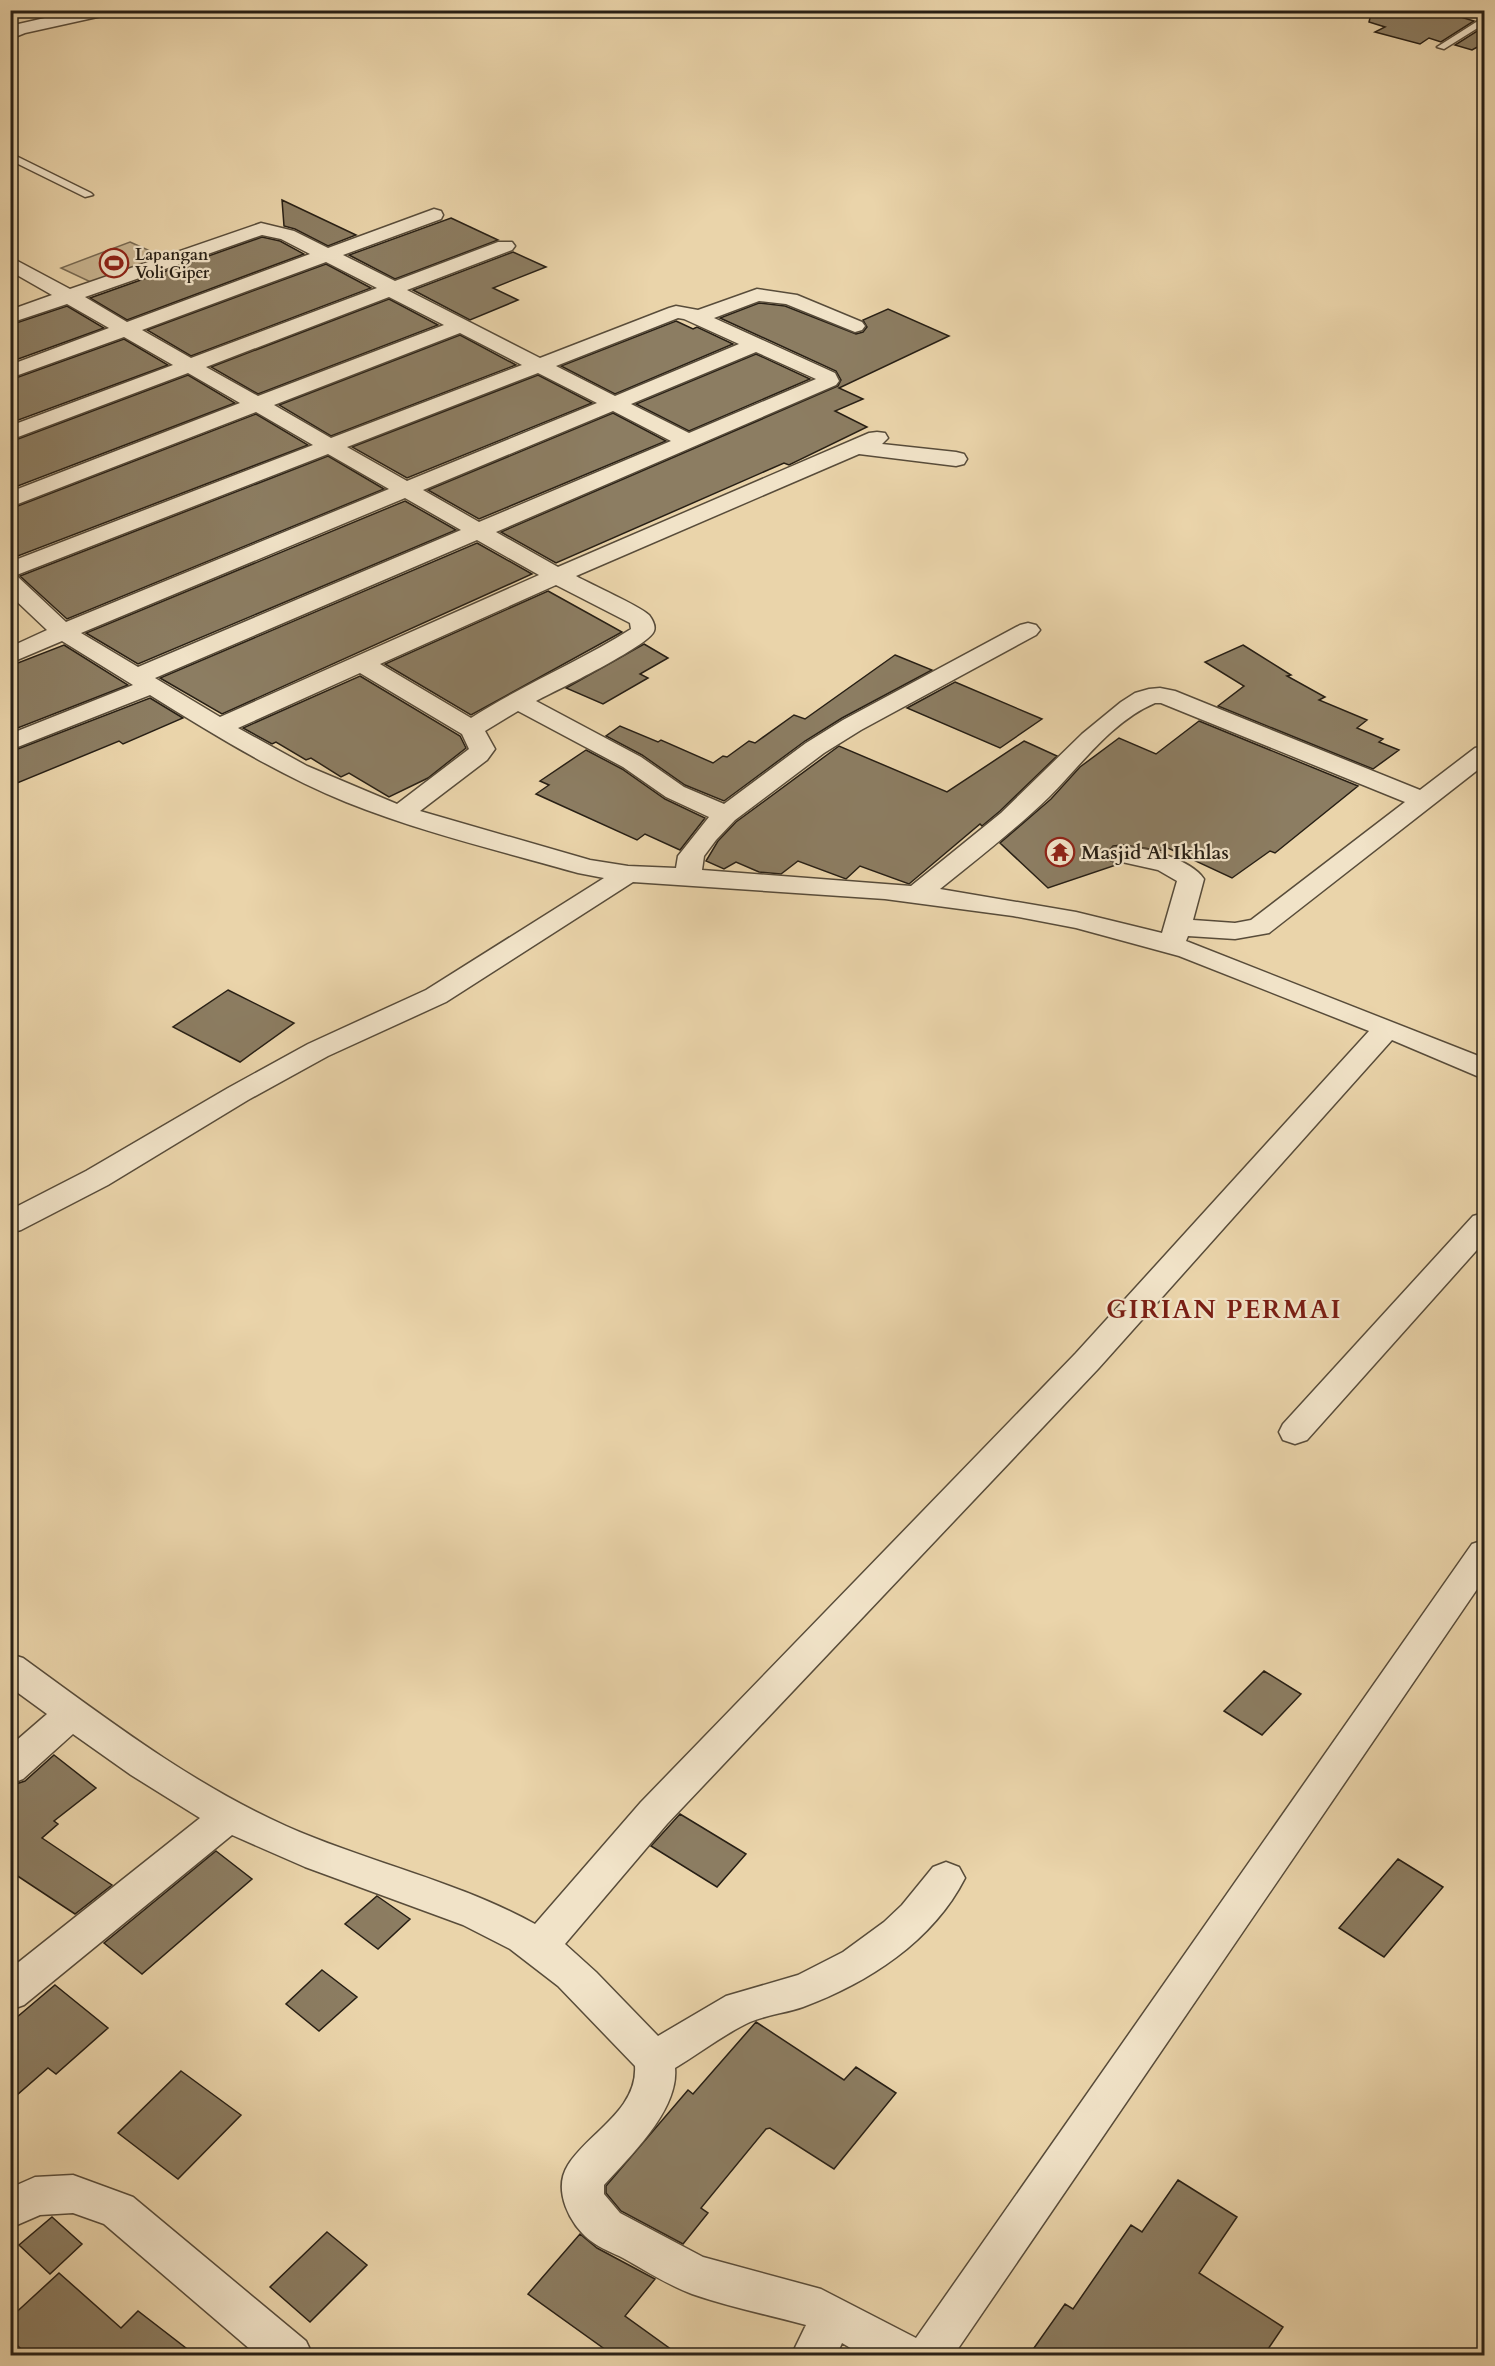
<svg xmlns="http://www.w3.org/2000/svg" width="1495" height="2366" viewBox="0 0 1495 2366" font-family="Cardo,serif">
	<rect width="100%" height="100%" fill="#ead4aa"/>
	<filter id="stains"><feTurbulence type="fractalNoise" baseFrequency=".00333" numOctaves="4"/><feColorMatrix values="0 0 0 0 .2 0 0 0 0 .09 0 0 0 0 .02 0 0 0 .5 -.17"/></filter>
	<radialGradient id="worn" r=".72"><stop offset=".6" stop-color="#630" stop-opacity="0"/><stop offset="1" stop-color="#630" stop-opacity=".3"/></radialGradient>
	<path fill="#c9b591" stroke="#786a53" stroke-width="1.5" d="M130,242l38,17 -71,26 -36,-17z"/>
	<path fill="#8c7d62" stroke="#271f15" stroke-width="1.5" d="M1372,10h106l-14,8 10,3 -33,21 -12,-4 -9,6 -45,-12 10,-5 -16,-5z
		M1485,26v17l-13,7 -17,-5z
		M282,200l74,35 -28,11 -33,-17 -11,-3z
		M451,218l47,22 -103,39 -46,-24z
		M262,237l18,4 24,13 -177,66 -37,-22z
		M513,252l33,15 -53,21 25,12 -48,20 -57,-30z
		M326,264l45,24 -180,68 -44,-26z
		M389,299l49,26 -180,69 -47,-27z
		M759,303l26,3 71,28 7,-2 4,-5 -4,-7 25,-11 61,27 -110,52 24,11 -28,12 32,16 -78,38 -5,-2 -228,100 -55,-31 337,-146 3,-6 -5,-9 -116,-53z
		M67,306l37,22 -94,34v-37z
		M676,321l17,8 4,-2 36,17 -118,50 -54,-28z
		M460,335l56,30 -185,71 -52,-31z
		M124,339l44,26 -155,57 -3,-3v-39z
		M756,354l54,25 -121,52 -53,-27z
		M188,375l47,28 -225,86v-47z
		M538,375l54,28 -185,75 -55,-31z
		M613,413l53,28 -187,78 -51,-29z
		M256,414l52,31 -298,114v-50z
		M328,456l56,33 -317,130 -47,-43z
		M405,501l51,29 -318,134 -52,-31z
		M477,543l55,31 -310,140 -62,-36z
		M548,591l74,41 -151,83 -86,-51z
		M644,644l24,14 -28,16 8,4 -45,26 -37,-16z
		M64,645l64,40 -118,46v-65z
		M1243,645l48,30 -4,1 38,21 -6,3 48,20 -10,8 26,11 -4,3 20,8 -26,19 -155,-63 26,-20 -39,-24z
		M895,655l37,15 -90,48 -37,23 -81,60 -39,-16 -43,-30 -36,-19 14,-10 38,16 3,-2 52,23 10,-7 4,1 22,-16 6,2 39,-28 11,4z
		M360,676l100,60 6,12 -38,30 -39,19 -40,-24 -8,4 -30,-19 -5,2 -30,-18 -4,2 -29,-16z
		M955,682l87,37 -42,29 -93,-40z
		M150,698l33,20 -60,26 -4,-3 -109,45v-34z
		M1199,721l159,65 -83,67 -5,-2 -38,27 -64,-30 -4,3 -41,-6 -10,1 -6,7 4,8 8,3 -71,24 -48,-45 51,-44 29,-32 39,-29 37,16z
		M1024,741l33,15 -57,55 -18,15 -2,-2 -71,60 -49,-18 -14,13 -48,-18 -17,13 -22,-2 -23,-10 -12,7 -18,-8 12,-20 18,-19 103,-76 108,46z
		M586,750l36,19 43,30 40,19 -25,32 -35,-16 -8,6 -101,-46 13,-9 -9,-4z
		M228,990l66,33 -54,39 -67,-35z
		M1264,1671l37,23 -39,41 -38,-24z
		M54,1755l42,33 -42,33 4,3 -16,14 70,47 -37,29 -65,-43v-85l15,-5z
		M680,1814l66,40 -29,33 -66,-41z
		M216,1851l36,28 -110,95 -38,-31z
		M1398,1859l45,28 -59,70 -45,-29z
		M377,1896l33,23 -32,30 -33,-25z
		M322,1970l35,27 -38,34 -33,-27z
		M55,1985l53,43 -52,46 -8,-6 -38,33v-78z
		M756,2022l88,58 12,-13 40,26 -62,76 -64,-41 -4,1 -65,79 7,5 -25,31 -62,-33 -15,-18v-7l82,-96 5,4z
		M181,2071l60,44 -63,64 -60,-46z
		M1178,2180l59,37 -38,56 84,54 -19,28h-235l36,-51 8,5 58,-84 11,7z
		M52,2217l30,27 -32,30 -31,-29z
		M327,2232l40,33 -57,57 -40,-35z
		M580,2234l17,14 58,31 -30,37 54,39h-66l-85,-61z
		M59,2273l62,55 17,-17 57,44h-167l-18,-16v-21z"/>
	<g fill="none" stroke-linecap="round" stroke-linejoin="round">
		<g stroke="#584c3a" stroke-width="3">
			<path id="lane" d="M1481,19h3v5l-40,25 -7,-2z
				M10,153l81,40 2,2 -8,2 -75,-37z"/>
		</g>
		<g stroke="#584c3a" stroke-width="3">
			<path id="street" d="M80,10h33l-2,4 -86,19 -15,6v-12l4,-2z
				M434,209l7,2 2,4 -2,4 -98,36 52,26 103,-39h14l3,4 -3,4 -105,40 133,68 129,-50 7,-2 22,4 59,-21 40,6 65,27 3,4 -3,4 -7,2 -69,-28 -27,-3 -45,17 121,55 4,8 -3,4 -340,147 62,35 311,-134 8,-1 8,1 3,5 -6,6 74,8 8,2 3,5 -3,5 -8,2 -97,-12 -283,122c14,8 64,30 73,39 3,4 7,11 5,16 -5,15 -99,60 -118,70l105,56 43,30 40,17 82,-61 37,-23 177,-95 8,-2 8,2 4,5 -4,5 -175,95 -37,23 -89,67 -19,20 -12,16 -2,14 209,16 90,-73 81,-79 39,-32 14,-9 14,-4 11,-1 15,3 245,99 55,-42 9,-2v19l-215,168 -34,6 -47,-3 -2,5 290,114 8,4v20l-92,-39 -294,329 -431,455 -102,120 31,28 62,64 68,-40 72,-21 45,-23 41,-30 18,-17 31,-38 13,-5 13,5 6,11c-32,63 -97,105 -162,129 -17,6 -37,8 -53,15 -26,12 -50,31 -75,46 4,42 -45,88 -71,117v9l16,19 83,44 118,32 95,49 556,-794 12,-4v39l-531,777h-89l-22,-13 -6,13h-45l15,-31c-37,-10 -77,-18 -114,-31 -24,-9 -46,-23 -69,-36 -10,-5 -23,-10 -32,-17 -21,-16 -39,-51 -23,-76 20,-32 70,-55 67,-99l-77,-80 -48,-37 -47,-24 -158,-58 -73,-32 -208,170 -14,5v-41l190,-151 -69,-43 -58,-41 -50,45 -13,5v-38l37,-32 -37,-27v-33l13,4c84,61 167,125 263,168 81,36 171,55 249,98l106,-122 435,-449 293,-322 -190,-75 -103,-28 -63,-12 -128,-17 -252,-17 -187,120 -118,54 -80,44 -140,85 -87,45 -11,3v-23l76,-39 142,-83 80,-44 118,-54 178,-112 -26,-5c-78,-22 -157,-41 -232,-71 -69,-28 -133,-68 -196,-107l-140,55v-16l123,-49 -71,-44 -52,22v-16l37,-17 -37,-35v-33l303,-117 -57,-33 -246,95v-15l230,-89 -52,-30 -178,67v-14l163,-61 -49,-28 -114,41v-13l99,-37 -42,-24 -57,19v-13l42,-15 -42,-24v-14l60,32 191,-66 33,8 34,17zM262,235l19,4 29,15 -183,68 -42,-25zM326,262l51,26 -186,70 -49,-28zM389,297l55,28 -186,71 -52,-29zM678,318l6,1 55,25 -124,52 -59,-30zM460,333l62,32 -191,73 -57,-33zM756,352l60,27 -127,54 -58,-29zM538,373l59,30 -190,78 -60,-34zM613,411l58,30 -192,81 -56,-32zM328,454l61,35 -323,133 -48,-45 -4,-1zM405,498l56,32 -323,137 -57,-34zM477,540l62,35 -319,142 -65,-39zM556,585l74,38 1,6c-52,33 -109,56 -160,89l-91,-54zM360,673l102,61 7,15 -72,55 -90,-38 -69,-38zM1155,703h6l244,99 -154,118 -16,3 -42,-3 11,-41c-14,-21 -68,-36 -91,-31l-4,6 4,6 45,10 19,11 -15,52 -86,-21 -136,-23c37,-30 75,-59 109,-92 32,-32 63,-76 106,-94zM518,711l105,56 43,30 43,20 -31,39 -2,12 -48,-2 -38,-6 -170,-49 67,-51 8,-11 -10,-18z
				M1484,1213v29l-177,198 -12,4 -12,-4 -4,-8 4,-8 190,-208z
				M73,2175l60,22 173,144 7,15h-55l-154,-132 -31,-11 -33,2 -30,13v-40l25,-11z"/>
		</g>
		<use href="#lane" fill="#f1e3c8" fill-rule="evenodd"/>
		<use href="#street" fill="#f1e3c8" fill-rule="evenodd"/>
	</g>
	<defs>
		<g id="stadium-ring" transform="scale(1.5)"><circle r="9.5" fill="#f1e3c8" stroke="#8f2418" stroke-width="1.5"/><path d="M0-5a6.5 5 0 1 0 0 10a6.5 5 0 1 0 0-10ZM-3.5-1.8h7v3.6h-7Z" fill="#8f2418"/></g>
		<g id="temple-ring" transform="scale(1.5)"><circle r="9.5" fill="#f1e3c8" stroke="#8f2418" stroke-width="1.5"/><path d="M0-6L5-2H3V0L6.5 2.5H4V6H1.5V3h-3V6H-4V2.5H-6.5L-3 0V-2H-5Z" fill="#8f2418"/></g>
	</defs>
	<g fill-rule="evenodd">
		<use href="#stadium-ring" x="114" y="263"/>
		<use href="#temple-ring" x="1060" y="852"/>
	</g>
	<g text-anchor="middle" stroke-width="4.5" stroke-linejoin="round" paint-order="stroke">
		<g font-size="16" font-weight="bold" fill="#271f15" stroke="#f1e3c8" text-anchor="start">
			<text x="135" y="260">Lapangan<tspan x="135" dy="18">Voli Giper</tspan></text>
		</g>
		<g font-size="20" font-weight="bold" fill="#271f15" stroke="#f1e3c8" text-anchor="start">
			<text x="1081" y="859">Masjid Al Ikhlas</text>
		</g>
		<g font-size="26" font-weight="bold" letter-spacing="1.5" fill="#7a1f14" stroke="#f1e3c8">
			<text x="1224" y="1318">GIRIAN PERMAI</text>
		</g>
	</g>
	<rect width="1495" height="2366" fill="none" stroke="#ead4aa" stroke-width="36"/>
	<rect x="12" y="12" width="1471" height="2342" fill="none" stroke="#271f15" stroke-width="3"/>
	<rect x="18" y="18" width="1459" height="2330" fill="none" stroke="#271f15" stroke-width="1.5"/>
	<rect width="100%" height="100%" filter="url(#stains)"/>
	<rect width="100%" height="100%" fill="url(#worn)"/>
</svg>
